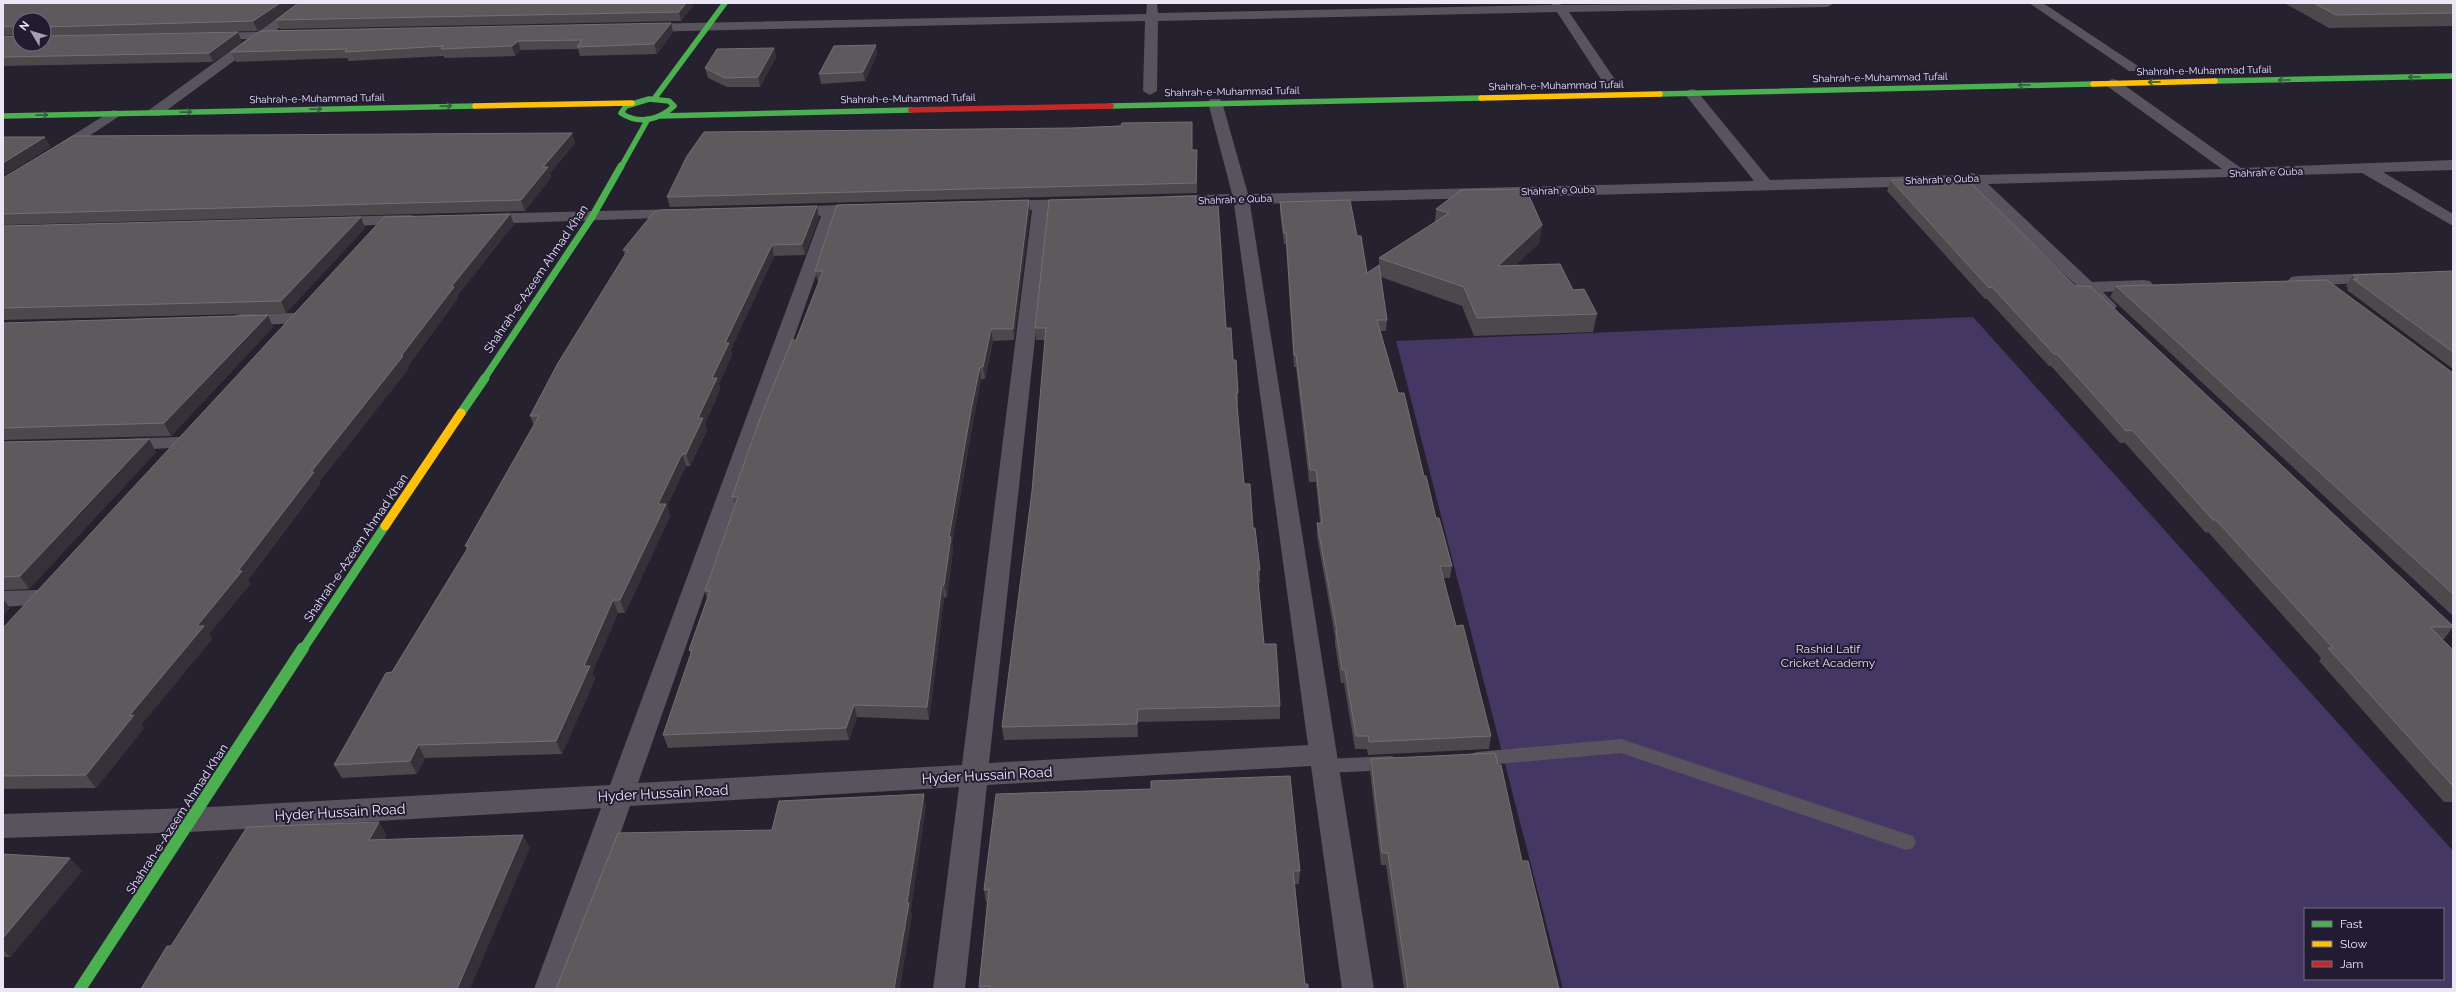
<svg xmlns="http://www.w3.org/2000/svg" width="2456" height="992" viewBox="0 0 2456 992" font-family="Raleway,sans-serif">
	<rect width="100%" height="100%" fill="#25212e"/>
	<path fill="#443763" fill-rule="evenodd" d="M1973,317l480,534v138h-890l-167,-648zM2305,909h138v70h-138z"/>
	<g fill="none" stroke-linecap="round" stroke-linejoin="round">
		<path fill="#57545e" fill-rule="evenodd" d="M1621,739l292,97 3,6 -3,6 -7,2 -285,-97 -144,13 -7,-2 -2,-5 2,-5 7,-2z
			M1391,756l7,2 2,5 -2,5 -7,2 -66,3 -7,-2 -2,-5 2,-5 7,-2z"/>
		<path fill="#57545e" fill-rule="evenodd" d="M298,3h14l-37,28 15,1 1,3 -1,3 -26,1 -105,77h-10l-2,-3 2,-3 98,-71 -38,1 -5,-1 -1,-3 1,-3 54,-1z
			M1147,3h10l1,10 394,-8 -1,-2 13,2 270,-2 -6,4 -259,5 47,69 -7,4 -5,-1 -47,-72 -399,9 -1,70 -7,4 -7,-4 2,-70 -504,11 -6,-4 6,-4 505,-10z
			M2029,3h14l98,65 -2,3h-10z
			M2112,79l5,1 124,88 212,-8v10l-70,2 70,42v12l-91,-53 -374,11 104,98 52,-2 6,1 3,4 -3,4 -6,1 -41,2 14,14 -3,4h-12l-132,-125 -720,19 124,785h-32l-31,-223 -324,19 -22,204h-32l26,-202 -329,19 -64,183h-32l67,-181 -411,24 -187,6v-24l187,-6 420,-23 211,-569 -40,-1 -2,-3 2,-3 6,-2 77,-3 6,2 2,3 -2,3 -33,3 -199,568 324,-18 70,-555 -37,-1 -2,-3 2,-3 6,-2 77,-2 6,2 2,3 -2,3 -35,3 -60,553 319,-18 -74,-541 -67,2 -8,-5 8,-5 65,-2 -24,-92 2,-3h10l2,3 26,92 506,-13 -70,-88 7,-4 5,1 74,90 196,-5 6,-2 6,2 244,-6 -115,-83 -2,-3z
			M113,110l5,1 2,3 -2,3 -109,72 -6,2v-12z
			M681,209l6,2 2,3 -2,3 -204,7 -6,-2 -2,-3 2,-3 6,-2z
			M411,215l6,2 2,3 -2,3 -84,4 -6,-1 -2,-4 2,-4 6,-1z
			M2380,273l6,1 3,4 -3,4 -89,4 -6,-1 -3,-4 3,-4 6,-1z
			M293,313l7,2 2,4 -2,4 -60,3 -7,-2 -2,-4 2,-4 7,-2z
			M178,437l7,2 3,4 -3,4 -64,4 -7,-2 -3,-4 3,-4 7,-2z
			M36,590l8,2 4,6 -4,6 -41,3v-16z"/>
		<path stroke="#4caf50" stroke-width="5.5" d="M2215,81l238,-5
			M1660,94l433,-10
			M649,99l20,2 5,5c-15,14 -35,19 -53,7l5,-7z
			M654,99l71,-96
			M1111,106l370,-8
			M3,116l472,-10
			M660,116l251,-6
			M621,167l27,-48"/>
		<path stroke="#4caf50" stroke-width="7" d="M484,379l108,-162 29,-51"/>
		<path stroke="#4caf50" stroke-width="9" d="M461,413l24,-35
			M303,649l82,-123"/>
		<path stroke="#4caf50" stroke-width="12" d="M80,989l223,-341"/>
		<path stroke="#ffc107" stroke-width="5.5" d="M2093,84l122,-3
			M1481,98l179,-4
			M475,106l157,-3"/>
		<path stroke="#ffc107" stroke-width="9" d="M385,526l76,-113"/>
		<path stroke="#c62828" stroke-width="5.5" d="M911,110l200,-4"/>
	</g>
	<path fill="#4d484b" d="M3,3h293l-38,28 -214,5v-16l-24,24 222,-2 -29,20 -210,4v-29l13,-1v-1l-13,1z
		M298,3h397l-14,18 -401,8 -4,-9z
		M2284,3h169v23l-124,2z
		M671,23l2,9 -16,22 -77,2 -2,-7 -57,1 -6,6 -71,2v-2l-95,5 -2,-3 -111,4 -5,-10z
		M774,48l2,9 -16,30h-33l-19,-9 -3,-10z
		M877,54l-12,27 -44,3 -2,-10z
		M1192,122v28l5,11v32l-527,14 -3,-10 405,-69z
		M572,133l3,10 -25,30 1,4 -26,34 -522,14v-47z
		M1891,180l184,106 378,340v1l-9,12h-2l11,11v152h-9l-125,-141 2,-3 -113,-126 -2,1 -81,-90h-5l-69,-77h-2l-62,-67h-2l-98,-108z
		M1280,202l77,34 10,37 12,-8v-7l56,-36 1,-13 106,16 -3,18 -23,22 57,25 24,24 -4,18 -119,4 -12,-30 -81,-29 6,43 -1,11h-6l44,145 12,42 16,48 -2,12h-7l13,48 35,110 -2,13 -121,6 -1,-6h-12l-11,-66h-3l-6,-39v-7l-18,-101v-13h3l-4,-41h-7l-13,-115h-2l-8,-123h-2l-4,-32z
		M1196,203l37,157 5,33v11l-1,1 7,79 9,44 7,42v13h-2l6,61 16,62v13l-142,3v15l-134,3 -2,-13 30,-236 13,-151h-9l-1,-12z
		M1030,211l-16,129 -21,1 -8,38h-4l-8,43 -21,121 1,6 -6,48 -3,1 -15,122 -72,-3 -8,23 -181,8 -5,-13 28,-80 -2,-5 18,-51 -2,-8 30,-84 -3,-10 64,-157 23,-58h-1l-3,-11z
		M510,214l4,10 -57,72 1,2 -50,68 1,2 -90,114 1,2 -72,96 2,4 -41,50 3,5 -71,86 3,3 -48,60 -93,1v-161z
		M361,217l4,11 -79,85 -283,7v-94z
		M819,217l-14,38 -31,1 -43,93 1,6 -13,28 1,7 -15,33 2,7 -17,36h-4l-19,40 3,10 -45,97h-7l-26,60 3,6 -33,75 -137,4 -8,16 -75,4 -8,-13 133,-215 -2,-4 69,-120 -4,-10 95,-161 -2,-5z
		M2453,271v98l-106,-79 1,-2 -2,-2 7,-11z
		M2116,286l337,87v243l-343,-319z
		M3,323l270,4 -102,109 -168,4z
		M149,439l7,13 -127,137 -26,1v-148z
		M1371,759l151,102 37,128h-155l-18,-124h-5l-11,-93z
		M3,854l79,17 -72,86h-7z
		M1300,871l-1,13h-4l10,100 3,5h-328l-1,-2 8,-85h-1l-2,-12z"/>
	<path fill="#363138" d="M280,3h16l-38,28 -5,-10z
		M686,3h9l-14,18 -2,-9z
		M671,23l2,9 -16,22 -3,-10z
		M238,32l4,10 -29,20 -4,-9z
		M518,41l3,9 -6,6 -3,-10z
		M876,45l1,9 -12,27 -2,-9z
		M774,48l2,9 -16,30 -2,-10z
		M572,133l3,10 -25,30 1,4 -26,34 -4,-11 22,-33z
		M45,137l6,10 -48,30v-14z
		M1029,200l1,11 -16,129 -1,-11z
		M817,206l2,11 -14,38 -3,-11z
		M510,214l4,10 -57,72 1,2 -50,68 1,2 -90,114 1,2 -72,96 2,4 -41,50 3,5 -71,86 3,3 -48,60 -10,-13 225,-303 90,-116 50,-69z
		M361,217l4,11 -79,85 -5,-12z
		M1542,225l-3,18 -43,41 2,-18z
		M772,245l2,11 -43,93 1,6 -13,28 1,7 -15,33 2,7 -17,36 -4,-12 12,-36 27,-75z
		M268,315l5,12 -102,109 -7,-13z
		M991,329l2,12 -8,38 -2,-12z
		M980,367l1,12 -8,43 -21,121 1,6 -6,48 -3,-12 5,-48 22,-127z
		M149,439l7,13 -127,137 -9,-13z
		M682,454l4,12 -19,40 3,10 -45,97 -5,-13 38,-96z
		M942,585l2,13 -15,122 -2,-13z
		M3,599l7,9 -7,8z
		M613,600l5,13 -26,60 3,6 -33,75 -6,-13 28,-75z
		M854,705l3,12 -8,23 -3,-12z
		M1138,709v28l-1,-13z
		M418,745l7,13 -8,16 -7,-13z
		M924,794l2,13 -15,104 1,5 -12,73h-6z
		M379,822l8,13 -10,18 -8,-13z
		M523,835l7,13 -60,141h-13z
		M70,858l12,13 -72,86 -7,-7v-12z"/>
	<path fill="#5e595d" stroke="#746f75" d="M3,3h277l-27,18 -209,6v-7h-24v24h24v-8l194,-4 -29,21 -206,4v-20l13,-1v-10l-13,1z
		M298,3h388l-7,9 -403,8z
		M2314,3h139v10l-117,2z
		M671,23l-17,21 -77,3 5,-7 -64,1 -6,5 -71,3 2,-3 -98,6 2,-3 -116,3 29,-21z
		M876,45l-13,27 -44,2 15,-28z
		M774,48l-16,29 -33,1 -20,-10 12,-19z
		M1192,122v28h5l-1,33 -529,14 20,-41 17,-24 368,-4 49,-2 1,-3z
		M572,133l-29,34h5l-27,33 -518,14v-36l70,-42z
		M3,137h42l-42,26z
		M1967,179l108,107h15l363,340v1h-23l23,23v136l-125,-138h5l-117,-128h-3l-81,-90 -6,1 -69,-77h-3l-62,-67 -3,1 -98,-108z
		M1526,189l16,36 -44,41 62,-2 13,26 11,-1 13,25 -120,4 -13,-31 -85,-29 70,-45 -13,-4 25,-19z
		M1196,196v7h22l8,125h5l2,32h3l2,33h-2l8,91h6l3,44h2l5,42h-3l7,74h12l4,62 -142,3 -1,15 -135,3 30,-236 14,-163h-11l14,-128z
		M1029,200l-16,129h-22l-8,38h-3l-9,43 -22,127h2l-7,48h-2l-15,122 -73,-2 -8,23 -183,7 29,-85h-3l21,-59h-5l33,-94h-6l30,-84 30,-73h4l27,-69h-8l22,-66z
		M1350,200l7,36h4l6,37 12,-8 8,55h-10l21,73h6l20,83h2l10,42h3l13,48h-12l16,60 7,-1 28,111 -122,6 -1,-6h-12l-11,-66h-3l-6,-39h1l-20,-108h5l-6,-53h-6l-14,-115h-2l-8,-122h-2l-4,-31z
		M817,206l-15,38 -30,1 -47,98h4l-17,35h5l-19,40h5l-17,36h-4l-24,50h8l-46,96h-7l-29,66h6l-34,75 -138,4 -8,16 -76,4 52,-92 6,-1 77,-126h-4l74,-130h-9l28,-53 70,-113h-5l31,-38 6,-2z
		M510,214l-59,73h3l-53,69h2l-92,116h3l-76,99h4l-45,55h7l-75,90 5,-1 -48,60 -83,1v-148l381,-411z
		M361,217l-80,84 -278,7v-82z
		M2453,271v81l-100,-73h5l-5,-4z
		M2327,280l126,93v221l-337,-308z
		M268,315l-104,108 -161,5v-105z
		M149,439l-129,137 -17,1v-135z
		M1495,753l3,12h3l21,96h6l31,128h-151l-20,-136h-6l-11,-94z
		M1290,776l10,95h-7l12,113h3v5h-319l1,-3 -11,1 10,-98 -5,1 12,-96 155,-5v-8z
		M924,794l-17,109h2l-15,86h-338l62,-156 154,-3 7,-29z
		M379,822l-10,18 154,-5 -66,154h-316l26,-43h4l76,-119z
		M3,854l67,4 -67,80z"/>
	<defs><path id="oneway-shaft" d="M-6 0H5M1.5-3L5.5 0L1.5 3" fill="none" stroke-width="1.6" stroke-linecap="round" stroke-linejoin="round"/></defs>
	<g stroke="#355e40">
		<use href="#oneway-shaft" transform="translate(2414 77) rotate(179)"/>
		<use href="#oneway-shaft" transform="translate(2284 80) rotate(179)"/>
		<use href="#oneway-shaft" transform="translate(2154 82) rotate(179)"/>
		<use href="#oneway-shaft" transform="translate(2024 85) rotate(179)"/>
		<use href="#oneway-shaft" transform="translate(446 106) rotate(-1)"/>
		<use href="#oneway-shaft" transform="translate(316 109) rotate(-1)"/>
		<use href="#oneway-shaft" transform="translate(186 112) rotate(-1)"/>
		<use href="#oneway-shaft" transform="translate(42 115) rotate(-1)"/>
	</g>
	<g text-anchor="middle" stroke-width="4" stroke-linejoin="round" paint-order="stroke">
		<g font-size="10" fill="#eae6f6" stroke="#221c33">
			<text transform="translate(2204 70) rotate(-1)" y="4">Shahrah-e-Muhammad Tufail</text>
			<text transform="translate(1880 77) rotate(-1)" y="4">Shahrah-e-Muhammad Tufail</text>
			<text transform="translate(1556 85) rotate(-1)" y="4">Shahrah-e-Muhammad Tufail</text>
			<text transform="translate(1232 91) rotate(-1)" y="4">Shahrah-e-Muhammad Tufail</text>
			<text transform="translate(317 98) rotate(-1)" y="4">Shahrah-e-Muhammad Tufail</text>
			<text transform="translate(908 98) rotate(-1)" y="4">Shahrah-e-Muhammad Tufail</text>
			<text transform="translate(2266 172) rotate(-2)" y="4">Shahrah e Quba</text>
			<text transform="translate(1942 179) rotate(-2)" y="4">Shahrah e Quba</text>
			<text transform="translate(1558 190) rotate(-2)" y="4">Shahrah e Quba</text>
			<text transform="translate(1235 199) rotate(-2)" y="4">Shahrah e Quba</text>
		</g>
		<g font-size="12" fill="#eae6f6" stroke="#221c33">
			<text transform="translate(536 279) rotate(-56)" y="4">Shahrah-e-Azeem Ahmad Khan</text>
			<text transform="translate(356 548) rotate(-56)" y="4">Shahrah-e-Azeem Ahmad Khan</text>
			<text transform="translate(177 819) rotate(-57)" y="4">Shahrah-e-Azeem Ahmad Khan</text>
		</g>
		<g font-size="12" fill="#e2def2" stroke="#221c33">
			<text x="1828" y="653">Rashid Latif<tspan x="1828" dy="14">Cricket Academy</tspan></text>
		</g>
		<g font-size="14" fill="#eae6f6" stroke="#221c33">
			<text transform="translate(987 775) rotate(-3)" y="5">Hyder Hussain Road</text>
			<text transform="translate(663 793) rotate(-3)" y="5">Hyder Hussain Road</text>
			<text transform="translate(340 812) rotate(-3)" y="5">Hyder Hussain Road</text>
		</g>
	</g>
	<rect width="2456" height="992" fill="none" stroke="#eae6f6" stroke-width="8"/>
	<rect x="2304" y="908" width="140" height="72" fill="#221c33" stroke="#726d81"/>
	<rect x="2312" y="921" width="20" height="6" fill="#4caf50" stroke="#726d81"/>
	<text x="2340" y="928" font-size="12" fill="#eae6f6">Fast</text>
	<rect x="2312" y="941" width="20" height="6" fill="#ffc107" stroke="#726d81"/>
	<text x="2340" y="948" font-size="12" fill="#eae6f6">Slow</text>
	<rect x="2312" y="961" width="20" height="6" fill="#c62828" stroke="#726d81"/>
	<text x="2340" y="968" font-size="12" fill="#eae6f6">Jam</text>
	<g transform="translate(32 32) rotate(308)"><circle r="19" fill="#221c33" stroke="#726d81"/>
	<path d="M0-3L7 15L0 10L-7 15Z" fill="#a5a1b0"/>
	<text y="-6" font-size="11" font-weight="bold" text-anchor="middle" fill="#eae6f6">N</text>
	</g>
</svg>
